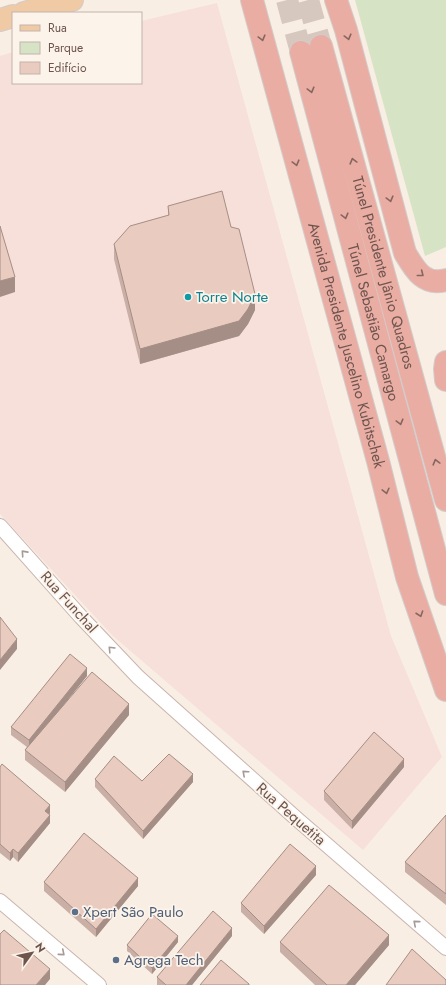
<svg xmlns="http://www.w3.org/2000/svg" width="446" height="985" viewBox="0 0 446 985" font-family="Jost,sans-serif">
	<rect width="100%" height="100%" fill="#f9eee4"/>
	<path fill="#f7dfda" d="M217,3l174,633 51,121 -79,93 -250,-214 -113,-122v-458l13,-4v31h128v-62z"/>
	<path fill="#d6e4c5" d="M355,0h91v247l-21,9z"/>
	<g fill="none" stroke-linecap="round" stroke-linejoin="round">
		<path stroke="#d6c8be" stroke-width="22" stroke-dasharray="22 11" stroke-linecap="butt" d="M287,0l14,52
			M308,0l13,46"/>
		<g stroke="#c8b5ad" stroke-width="16">
			<path id="street" d="M0,526l81,91 57,60 160,143 148,128
				M0,901l99,84"/>
		</g>
		<g stroke="#d3ccca" stroke-width="24">
			<path id="primary" d="M24,13l48,-13
				M0,20l13,-4"/>
		</g>
		<g stroke="#d3ccca" stroke-width="24">
			<g id="highway">
				<path id="s1" d="M252,0l126,461 29,116 39,113"/>
				<path d="M336,0l10,30 59,223c10,17 19,33 41,27"/>
				<path id="s2" d="M321,46l125,454"/>
				<path id="s3" d="M301,52l145,542"/>
				<path d="M446,362l-1,7 1,11"/>
			</g>
		</g>
		<use href="#street" stroke="#fff" stroke-width="14"/>
		<use href="#primary" stroke="#efcaa5" stroke-width="22"/>
		<use href="#highway" stroke="#eaada4" stroke-width="22"/>
	</g>
	<path fill="#c9afa5" d="M168,206l63,21 24,83 -7,14 -9,12 -99,28 -26,-105v-15l54,-28z
		M87,676l-19,23 61,16 -64,77 -40,-32v-10l2,-3 -16,-12v-8z
		M0,767l50,46 -1,2 1,8 -32,39 -5,-5 -3,4 -10,-8z
		M404,767l-52,62 -28,-29v-9z
		M95,779l47,2 51,1 -50,57 -48,-52z
		M446,815v90l-41,-33v-10z
		M316,875l-52,59 -23,-22v-9z
		M44,882l94,4 -42,51 -52,-46z
		M232,936l-40,49h-35v-8z
		M178,942l-26,32 -25,-23v-6z
		M280,942l109,3 -34,40h-40l-35,-33z"/>
	<path fill="#a48e86" d="M15,277v15l-15,5v-16z
		M255,294v16l-7,14 -9,12 -99,28v-15z
		M17,639v10l-17,21v-10z
		M87,668v8l-58,72v-8z
		M129,704v11l-64,77v-10z
		M404,759v8l-52,62v-8z
		M193,774v8l-50,57v-8z
		M50,805v8l-5,7v-9z
		M50,815v8l-32,39v-9z
		M13,849v8l-3,4v-8z
		M316,866v9l-52,59v-8z
		M138,878v8l-42,51v-8z
		M232,928v8l-40,49h-6z
		M389,935v10l-34,40h-9z
		M178,936v6l-26,32v-6z
		M50,969v10l-5,6h-9z"/>
	<path fill="#eacbc0" stroke="#a48e86" d="M222,191l9,36 8,2 16,65 -7,15 -9,12 -99,28 -26,-105 16,-18 39,-11 -1,-9z
		M0,226l15,51 -15,4z
		M0,617l17,22 -17,21z
		M70,654l17,14 -58,72 -18,-13z
		M92,672l37,32 -64,78 -40,-32z
		M374,732l30,27 -52,62 -28,-30z
		M169,754l24,20 -50,57 -48,-52 19,-23 28,25z
		M2,764l48,41 -5,6 5,4 -32,38 -5,-4 -3,4 -10,-9v-77z
		M446,815v79l-41,-32z
		M84,833l54,45 -42,51 -52,-47z
		M290,844l26,22 -52,60 -23,-23z
		M329,885l60,50 -43,50h-19l-47,-43z
		M213,911l19,17 -46,57h-20l-9,-8z
		M152,914l26,22 -26,32 -25,-23z
		M4,930l46,39 -14,16h-36v-51z
		M412,949l34,31v5h-60z
		M221,960l28,24v1h-49z"/>
	<defs><path id="oneway-chevron" d="M-2-3.5L2.5 0L-2 3.5" fill="none" stroke-width="1.6" stroke-linecap="round" stroke-linejoin="round"/></defs>
	<g stroke="#86675f">
		<use href="#oneway-chevron" transform="translate(348 37) rotate(75)"/>
		<use href="#oneway-chevron" transform="translate(262 38) rotate(75)"/>
		<use href="#oneway-chevron" transform="translate(311 90) rotate(75)"/>
		<use href="#oneway-chevron" transform="translate(353 161) rotate(-105)"/>
		<use href="#oneway-chevron" transform="translate(296 163) rotate(75)"/>
		<use href="#oneway-chevron" transform="translate(390 199) rotate(75)"/>
		<use href="#oneway-chevron" transform="translate(345 216) rotate(75)"/>
		<use href="#oneway-chevron" transform="translate(421 274) rotate(38)"/>
		<use href="#oneway-chevron" transform="translate(400 422) rotate(75)"/>
		<use href="#oneway-chevron" transform="translate(436 462) rotate(-105)"/>
		<use href="#oneway-chevron" transform="translate(386 491) rotate(76)"/>
		<use href="#oneway-chevron" transform="translate(420 614) rotate(71)"/>
	</g>
	<g stroke="#a79995">
		<use href="#oneway-chevron" transform="translate(24 553) rotate(-132)"/>
		<use href="#oneway-chevron" transform="translate(111 649) rotate(-134)"/>
		<use href="#oneway-chevron" transform="translate(245 773) rotate(-138)"/>
		<use href="#oneway-chevron" transform="translate(416 923) rotate(-139)"/>
		<use href="#oneway-chevron" transform="translate(62 953) rotate(40)"/>
	</g>
	<circle fill="#0f9aa8" stroke="#fcf3ea" stroke-width="1.5" cx="188" cy="297" r="4"/>
	<g fill="#5c6f8a" stroke="#fcf3ea" stroke-width="1.5">
		<circle cx="75" cy="912" r="4"/>
		<circle cx="116" cy="960" r="4"/>
	</g>
	<g text-anchor="middle" stroke-width="3.5" stroke-linejoin="round" paint-order="stroke">
		<g font-size="15" fill="#6d554e" stroke="#fcf3ea">
			<text dy="5" stroke="none"><textPath href="#s2" startOffset="235">Túnel Presidente Jânio Quadros</textPath></text>
			<text dy="5" stroke="none"><textPath href="#s3" startOffset="280">Túnel Sebastião Camargo</textPath></text>
			<text dy="5" stroke="none"><textPath href="#s1" startOffset="358">Avenida Presidente Juscelino Kubitschek</textPath></text>
			<text transform="translate(69 602) rotate(48)" y="5">Rua Funchal</text>
			<text transform="translate(291 814) rotate(41)" y="5">Rua Pequetita</text>
		</g>
		<g font-size="15" fill="#0d838f" stroke="#fcf3ea" text-anchor="start">
			<text x="196" y="302">Torre Norte</text>
		</g>
		<g font-size="15" fill="#4e5e75" stroke="#fcf3ea" text-anchor="start">
			<text x="83" y="917">Xpert São Paulo</text>
			<text x="124" y="965">Agrega Tech</text>
		</g>
	</g>
	<rect x="12" y="12" width="130" height="72" fill="#fcf3ea" stroke="#c3b4ac"/>
	<rect x="20" y="25" width="20" height="6" fill="#efcaa5" stroke="#c3b4ac"/>
	<text x="48" y="32" font-size="12" fill="#6d554e">Rua</text>
	<rect x="20" y="42" width="20" height="12" fill="#d6e4c5" stroke="#c3b4ac"/>
	<text x="48" y="52" font-size="12" fill="#6d554e">Parque</text>
	<rect x="20" y="62" width="20" height="12" fill="#eacbc0" stroke="#c3b4ac"/>
	<text x="48" y="72" font-size="12" fill="#6d554e">Edifício</text>
	<g transform="translate(32 953) rotate(57)" stroke="#fcf3ea" stroke-width="3" paint-order="stroke">
	<path d="M0-3L7 15L0 10L-7 15Z" fill="#6d554e"/>
	<text y="-6" font-size="11" font-weight="bold" text-anchor="middle" fill="#6d554e">N</text>
	</g>
</svg>
